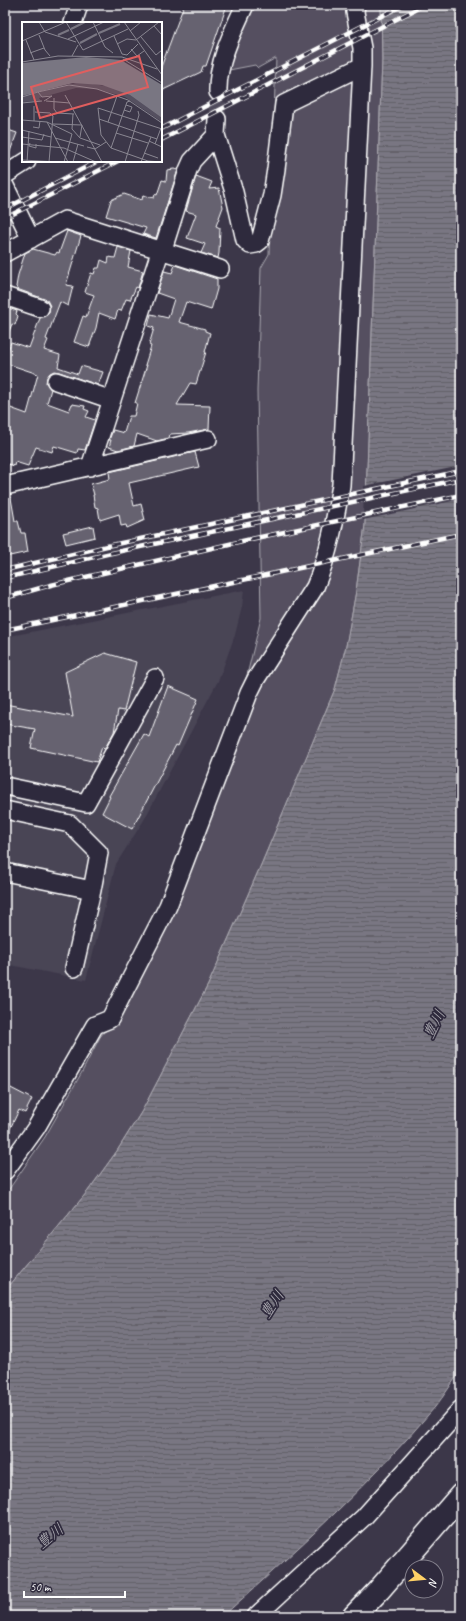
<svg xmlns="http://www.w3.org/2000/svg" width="466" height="1621" viewBox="0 0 466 1621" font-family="Caveat,'Klee One',sans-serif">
	<defs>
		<pattern id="water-rules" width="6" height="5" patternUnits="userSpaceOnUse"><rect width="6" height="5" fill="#797682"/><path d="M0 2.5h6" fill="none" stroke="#626167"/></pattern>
	</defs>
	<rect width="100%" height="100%" fill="#3c3749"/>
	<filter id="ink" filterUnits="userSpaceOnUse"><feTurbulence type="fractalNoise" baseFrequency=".025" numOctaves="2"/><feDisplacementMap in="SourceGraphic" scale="8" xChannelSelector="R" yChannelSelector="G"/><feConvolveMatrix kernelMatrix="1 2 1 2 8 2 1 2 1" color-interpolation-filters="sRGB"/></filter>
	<g filter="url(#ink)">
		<path fill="#494455" d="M244,590l-2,17 -7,28 -16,44 -75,141 -28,44 -30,116 -81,-16v-327z"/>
		<path fill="#555060" stroke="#aaa8b0" d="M249,5h132l1,55 -17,465 -9,66 -10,55 -11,43 -74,176 -53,120 -66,126 -25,40 -29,40 -83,100v-96l40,-58 37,-65 18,-35 4,-5 12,-7 59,-125 -8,-4 80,-221 14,-57 -4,-227 4,-123 8,-14 7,-196 -18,10 -3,-3 -31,6z"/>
		<path fill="url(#water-rules)" stroke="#afadb4" d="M381,5h80v1365c-9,13 -17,26 -26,37 -64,76 -138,143 -212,209h-218v-325l83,-100 29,-40 25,-40 66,-126 53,-120 74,-176 11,-43 10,-55 9,-66 17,-465z"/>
		<path fill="#3c3749" d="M461,466v33l-98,21 1,-34z"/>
		<path fill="#666270" stroke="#fff" d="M184,5h43l-21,61h-3l-2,6 -40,19v-24z
			M5,129l12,4 -11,29h-1z
			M174,169l4,1 -22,68 -13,-4 3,-6 -40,-12 5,-16 13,-6 18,6 1,-5 11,3 1,-4 2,1 5,-15 4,1 1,-11z
			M196,176l16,6 -3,7 10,-1 4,19 -7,19 4,2 -1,25 -1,5 -17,-5 4,-9 -18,-6 9,-24 -10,-3z
			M67,231l14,5 -15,49 7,1 -5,20 -8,-4 -14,37 2,1 -4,10 16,5 -2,12 20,7 3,-8 22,6 -5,13 -39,-13 -5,-1 -4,2 -3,4 -1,6 5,6 -4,14 22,8 3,-7 13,2 -1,3 5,2 -3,6 9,3 -10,30 -7,-1 -1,4 -23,-7 -2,6 -16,-5 -8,19 -13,-4 -1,4 -9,-3v-57l22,8 11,-40 -33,-11v-11l2,1 4,-11 18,6 11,-30 7,-3 2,-3 1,-6 -3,-6 -30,-11v-1l-1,-1 2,-12 7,-22 8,-4 22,6 2,-3 2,1z
			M118,247l13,4 -3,16 15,4 -5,17 -2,-1 -6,13 -4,-1 -5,12 -3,-1 -3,9 -16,-6 -3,15 -7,19 -15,-5 9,-26 3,1 8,-22 -9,-3 6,-19 3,1 2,-6h3l2,-8 7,3 1,-6 6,1z
			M175,265l42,14v10l-6,21 -25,-8 -7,20 26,7v2l5,2 -5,19h1l-10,32 -6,-1 -13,22 33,1 -1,23 -21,4 -18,1 -1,4 -12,3 -20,-7 -3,12 -16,4 -9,-3 2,-7h-2l4,-10 11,3 5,-17h5l3,-13h-2l12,-38h-2l6,-19 -2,-1 5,-17 -6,-2 3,-12 17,4 6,-19 -17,-6 7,-22 8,2z
			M5,307l12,4 -1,3 2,2 -3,9 -3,-1 -7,17z
			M195,452l4,15 -70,16 5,23 7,-2 4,16 -18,8 -1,-3 -5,1 -2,-12 -19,6 -2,-12 -3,-1 -2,-12h1l-3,-11 19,-5 -1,-7z
			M5,498h6l4,23h3l3,12h4l3,19 -23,5z
			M93,526l2,11 -29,7 -3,-11z
			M105,653l31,9 -12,49 -6,-1 -4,22 -9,16 -3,-1 -5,15 -66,-14 4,-19 -30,-5v-20l68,13 -8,-45z
			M168,686l30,13 -20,47 -2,-1 -44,84 -30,-16 8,-16 -1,-1 35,-62 5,3z
			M5,1085l27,14 -7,14 -6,-3 -14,29z"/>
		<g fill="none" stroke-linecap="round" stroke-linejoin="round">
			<path stroke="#504b5b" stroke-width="17" stroke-dasharray="17 8" stroke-linecap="butt" d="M217,119l1,-27"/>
			<g stroke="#fff" stroke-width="20">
				<path id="minor" d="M356,5l-1,7 7,36v18
					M73,23l6,-18
					M218,92c-1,-29 15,-61 27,-87
					M5,175l22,-14
					M5,186l26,53
					M5,253l60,-33 155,49
					M5,296l35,12
					M56,381l56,19
					M90,467l71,-218 4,-6 23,-73 4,-9 24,-26
					M5,486l203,-47
					M5,786l81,17 69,-125
					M5,810l65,14 29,29 -7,37 -87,-18
					M74,968l18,-78
					M5,1171l31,-43 59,-103 15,-6 58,-113 81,-213 7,-14 59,-92c14,-33 20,-67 26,-102l21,-419 -78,38 -8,65 -4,26 -12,46 -4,3 -6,1 -5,-5 -11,-48 -18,-57 1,-16
					M256,1616l108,-99 97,-108"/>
			</g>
			<g stroke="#fff" stroke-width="25">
				<path id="major" d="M354,1616l25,-26 82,-95"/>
			</g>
			<use href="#minor" stroke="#2f2a3d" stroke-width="17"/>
			<use href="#major" stroke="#2f2a3d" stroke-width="22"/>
			<g stroke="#fff" stroke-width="4.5">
				<path id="rail" d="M161,129l242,-124
					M161,140l263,-135
					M5,209l93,-48
					M5,218l113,-57
					M5,570l102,-24 354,-75
					M5,578l102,-24 354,-75
					M5,598l46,-13 200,-46 210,-44
					M5,630l456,-96"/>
			</g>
			<use href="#rail" stroke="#2f2a3d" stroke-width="3" stroke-dasharray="9" stroke-linecap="butt"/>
		</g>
	</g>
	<g text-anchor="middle" stroke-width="3.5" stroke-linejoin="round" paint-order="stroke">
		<g font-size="15" font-style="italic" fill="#b5b4ba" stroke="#2f2a3d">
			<text transform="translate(434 1024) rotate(-63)" y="5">豊川</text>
			<text transform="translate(272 1304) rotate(-56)" y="5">豊川</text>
			<text transform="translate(50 1536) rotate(-39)" y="5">豊川</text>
		</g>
	</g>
	<g transform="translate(22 22)">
		<rect width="140" height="140" fill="#3c3749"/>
		<path d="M58,60l32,5 14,5 36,26v4l-37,-25 -28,-8 -21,-1 -37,10 2,3 -19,1v-6z" fill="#555060"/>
		<path d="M64,35l35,3 41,25v33l-32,-23 -28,-10 -29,-2 -51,13v-33z" fill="#797682"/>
		<path fill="none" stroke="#797682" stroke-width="2" d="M49,7l14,-7M77,11l21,-9M36,13l11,-5M58,21l17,-9"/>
		<path fill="none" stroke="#8a8792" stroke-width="1" d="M17,0l6,10 31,10M44,0l17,28 45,-21M71,0l12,25 8,6M102,0l38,53M132,4l8,9M108,9l11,-9M17,13l6,15 5,6M92,14l8,18 5,1 11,-11M119,15l15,18 6,-5M46,17l36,-17M4,18l8,20M0,19l44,-19M95,22l10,-5 9,1 23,-18M109,27l6,7 7,-5M8,31l14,-5M50,34l6,-11M101,37l39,24M0,40l36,-6 64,1 35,12M43,73l37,67M0,75l16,-5M32,76v11l3,4 17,1M22,79l8,-5 -10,1 -4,-5 31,-7 28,4 31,11 34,23M24,79l24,2M0,81l20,-2M12,84v15M102,88l6,2 2,-5 -6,-2M13,90l15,1 3,3 -4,46M51,92l-1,15 8,9 20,7M77,97l58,20M0,98l25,2 21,40M25,100l25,12 -8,28M86,100l9,-26M31,102l29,1 -2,12M11,105l6,1 1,-7M140,107l-64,-21 3,27 10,13 37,13 14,1M0,108l29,7M94,111l32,10M0,115l20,3 2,-6M33,116l29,8M127,119l13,6M8,121l-1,3 7,2v-4M0,122l42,4 32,14M133,122l6,-16M65,125l8,2 11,-7M89,126l16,-46 3,-1M122,131l14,5M0,138l37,2M5,140l2,-31M51,140l5,-18M103,140l14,-47 -1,-4M119,140l10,-25"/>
		<path fill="#e05e5e" fill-opacity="0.15" stroke="#e05e5e" stroke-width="2" d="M117,34l9,31 -108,31 -9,-31z"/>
		<rect width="140" height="140" fill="none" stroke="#fff" stroke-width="2"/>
	</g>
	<rect width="466" height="1621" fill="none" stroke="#2f2a3d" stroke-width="20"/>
	<rect x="10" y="10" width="446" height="1601" fill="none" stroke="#fff" stroke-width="1.5" filter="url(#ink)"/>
	<g transform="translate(424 1579) rotate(106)"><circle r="19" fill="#2f2a3d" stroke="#827f8b"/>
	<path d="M0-3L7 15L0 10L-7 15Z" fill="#ffd166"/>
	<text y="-6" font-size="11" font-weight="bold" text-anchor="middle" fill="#ffffff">N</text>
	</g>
	<path d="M24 1591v6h101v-6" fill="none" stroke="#ffffff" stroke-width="2"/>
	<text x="30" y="1591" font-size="12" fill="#ffffff" stroke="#2f2a3d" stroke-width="3" paint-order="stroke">50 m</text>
</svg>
